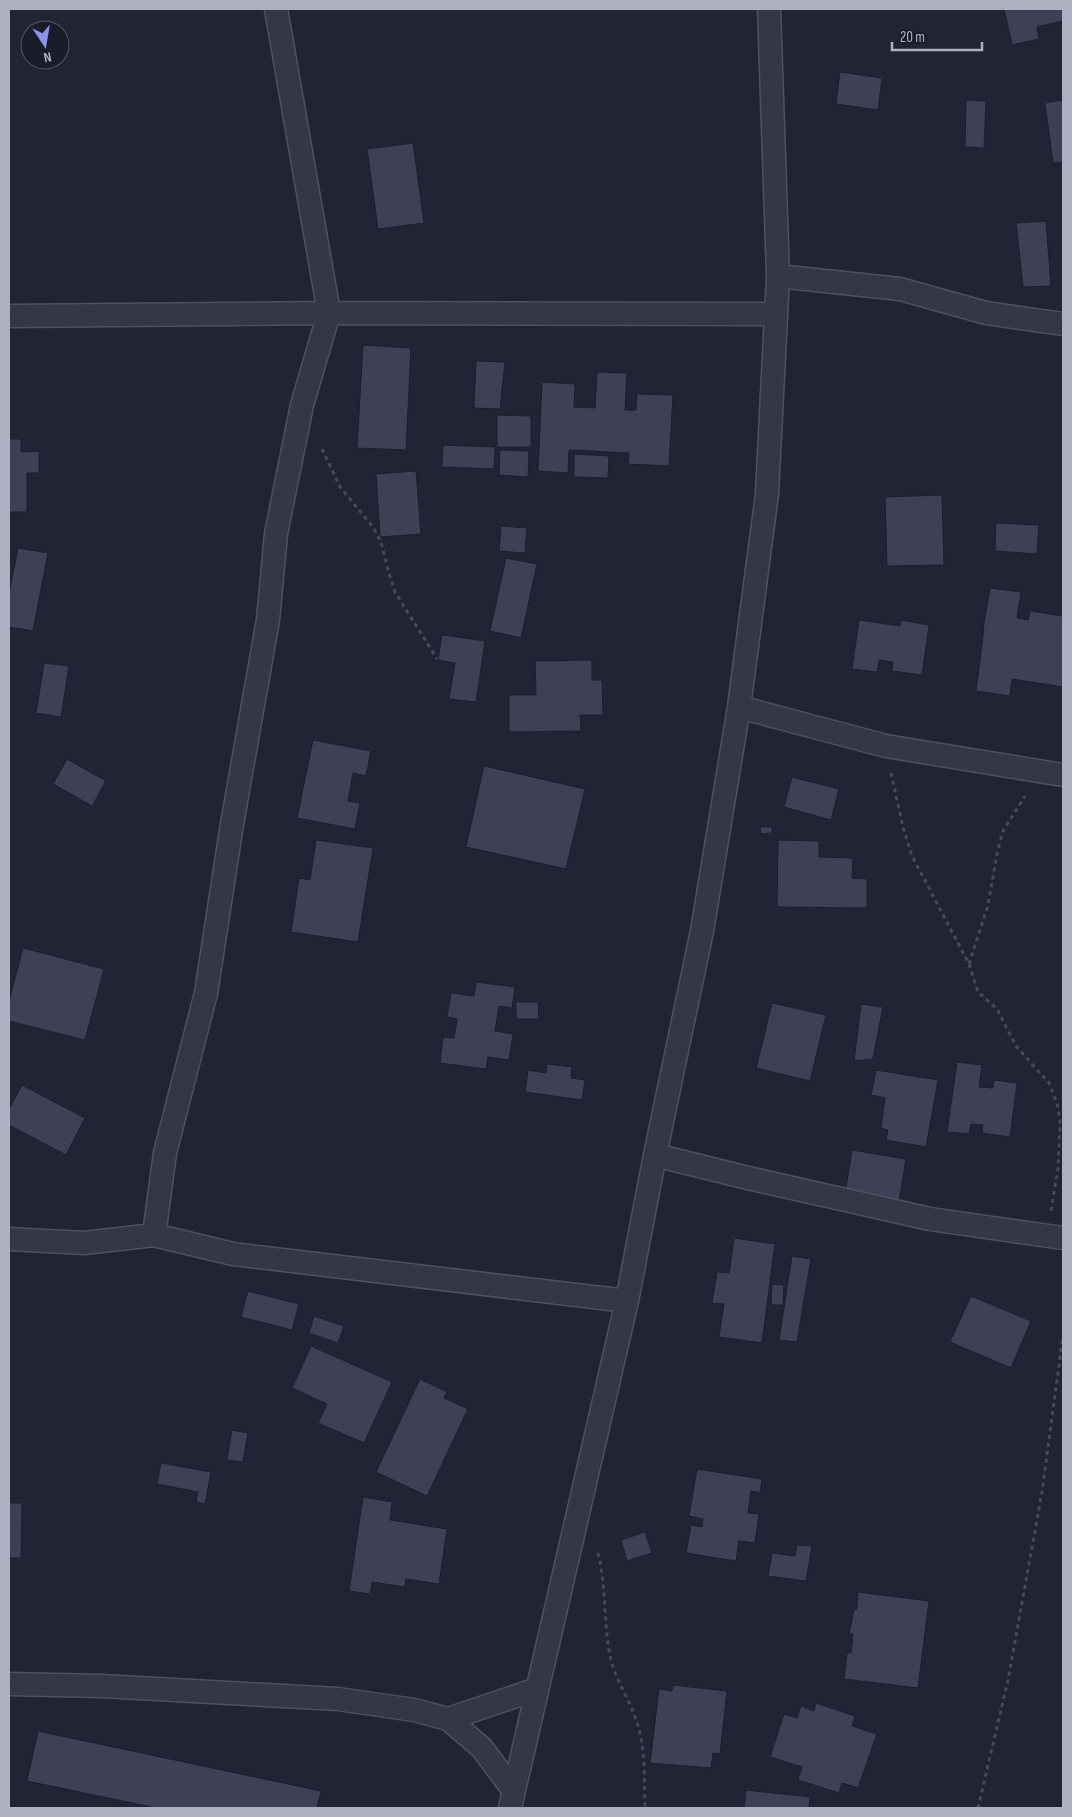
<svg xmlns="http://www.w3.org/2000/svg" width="1072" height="1817" viewBox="0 0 1072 1817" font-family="'Sofia Sans Condensed',sans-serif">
	<rect width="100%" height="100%" fill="#212434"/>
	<path fill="#3e4155" stroke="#1c1e2c" d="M1004,9h59v12l-26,6 2,12 -27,6z
		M840,72l42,6 -4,32 -42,-6z
		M966,100l20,1 -2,47 -19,-1z
		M1063,100v62l-10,1 -8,-60z
		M413,143l11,80 -46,6 -11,-80z
		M1046,221l5,65 -28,1 -7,-64z
		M363,345l48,3 -5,102 -49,-2z
		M476,361l29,1 -5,47 -26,-1z
		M597,372l30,1 -2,37h11l1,-16 36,1 -4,71 -41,-2 1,-11 -60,-3 -1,23 -30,-2 4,-89 33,2 -1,23 21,1z
		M497,415l34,1v31h-34z
		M9,439h12v13l18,-1v22h-12v39h-18z
		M443,445l52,2 -1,22 -52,-2z
		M500,450l29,1 -1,26 -29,-2z
		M574,454l35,2 -1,22 -34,-1z
		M416,471l5,63 -41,3 -4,-63z
		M942,495l2,70 -57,1 -2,-69z
		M996,523l43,2 -2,29 -42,-3z
		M501,526l26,2 -2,25 -26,-2z
		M18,548l30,5 -15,78 -24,-4v-34z
		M506,558l31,6 -16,74 -31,-7z
		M990,588l31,4 -4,26 11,2 2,-9 33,5v71l-51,-8 -2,17 -34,-5 8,-63h-1z
		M859,620l41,6 1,-6 28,5 -7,50 -30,-4 1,-9 -14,-2 -2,12 -25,-3z
		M442,635l43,6 -9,61 -27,-3 6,-36 -17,-3z
		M592,660v20h10l1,35h-23l1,16 -72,1v-37h27l-1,-34z
		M44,663l25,3 -8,51 -25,-4z
		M313,740l58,11 -5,25 -13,-3 -5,28 12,2 -5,26 -58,-11z
		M67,759l39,22 -14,25 -39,-22z
		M484,766l101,23 -19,80 -100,-22z
		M792,777l47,12 -8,31 -47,-13z
		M760,827h12v6l-11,1z
		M316,840l57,8 -15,94 -67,-10 8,-54 11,2z
		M778,840l41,1v16l34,1 -1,20 15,1v29l-90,-1z
		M23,948l81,21 -19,71 -76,-19v-20z
		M476,982l39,5 -3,21 -13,-2 -4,25 18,3 -4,26 -21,-3 -2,12 -46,-6 3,-26 11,1 3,-19 -10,-2 4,-24 23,3z
		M516,1002h22l1,17h-23z
		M772,1003l54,12 -16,66 -54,-13z
		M861,1004l22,3 -10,52 -19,2z
		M957,1062l25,3 -3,22 14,1 1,-8 23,3 -7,54 -28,-4 1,-8 -12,-1 -2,10 -22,-2z
		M547,1064l25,3 -1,11 14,2 -3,20 -57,-8 3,-22 18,3z
		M876,1070l62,10 -12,67 -40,-7 2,-10 -7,-2 4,-30 -14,-3z
		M22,1085l63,33 -19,37 -57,-30v-16z
		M852,1150l54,9 -7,43 -54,-8z
		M734,1238l41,6 -13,99 -43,-6 5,-33 -12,-1 5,-31 12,1z
		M792,1256l19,3 -14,83 -18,-2z
		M772,1284l12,1 -1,20h-12z
		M248,1291l51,13 -7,26 -51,-13z
		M971,1296l60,25 -20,47 -61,-26z
		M314,1316l30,10 -6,17 -29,-10z
		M311,1346l81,36 -28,61 -46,-20 9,-19 -35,-16z
		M420,1379l27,13 -3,6 24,11 -41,87 -51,-24z
		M232,1430l16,3 -5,29 -16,-2z
		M161,1463l50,9 -6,32 -9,-2 2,-10 -41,-8z
		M697,1469l65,10 -2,14 -9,-2 -3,22 11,1 -4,29 -16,-2 -3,20 -50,-8 5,-28 11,2 1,-8 -14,-3z
		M363,1497l29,5 -2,18 57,9 -8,55 -33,-5 -1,8 -33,-5 -2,12 -21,-3z
		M9,1503h13l-1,55h-12z
		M645,1532l7,21 -25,8 -6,-21z
		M797,1545l15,1 -6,35 -38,-5 4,-23 23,3z
		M858,1592l71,9 -11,87 -74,-9 3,-26h4l2,-19h-4l5,-25h3z
		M673,1685l54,6 -7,63 -7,-1 -2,15 -61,-5 9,-74 13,2z
		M816,1703l39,13 -3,10 25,8 -19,54 -16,-5 -3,10 -41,-13 4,-13 -32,-10 14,-43 13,4 4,-12 13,5z
		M38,1731l283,60 -4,17h-161l-129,-27z
		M746,1790l64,7 -1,11h-65z"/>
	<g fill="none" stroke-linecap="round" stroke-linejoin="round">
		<g stroke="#4f5160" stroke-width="25">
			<path id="minor" d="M778,276l122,13 86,24 77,11
				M9,316l320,-3 447,1
				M739,707l147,39 177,29
				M655,1155l93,23 182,41 133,19
				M154,1235l11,-82 41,-160 26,-169 36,-204 8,-86 26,-129 27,-92 -53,-304
				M9,1239l75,4 70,-8 79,19 394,47
				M9,1684l93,2 236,13 76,11 34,9 34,29 32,43
				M448,1719l89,-30
				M510,1808l117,-507 28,-146 47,-224 37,-224 28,-213 11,-218 -9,-267"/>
		</g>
		<path stroke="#434d55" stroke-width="3" stroke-dasharray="4 4" stroke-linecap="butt" d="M322,449l18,38 33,40 8,15 7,28 7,22 42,67
			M891,773l12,54 9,29 57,108 9,28 19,17 19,37 33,37 8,20 3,19 -2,46 -7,43
			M969,964l19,-59 9,-51 6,-23 22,-35
			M598,1553c9,35 5,72 13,107 5,20 17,37 24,57 11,28 9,62 10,91
			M978,1808l30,-128 34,-188 21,-157"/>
		<use href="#minor" stroke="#353745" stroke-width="22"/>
	</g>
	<rect width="1072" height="1817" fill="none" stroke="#afb1c2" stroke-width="20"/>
	<g transform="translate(45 45) rotate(168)"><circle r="24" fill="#1a1c29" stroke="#565866"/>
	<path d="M0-4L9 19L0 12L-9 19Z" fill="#8993ed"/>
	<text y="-8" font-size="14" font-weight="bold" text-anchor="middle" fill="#afb1c2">N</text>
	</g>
	<path d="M892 42v8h90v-8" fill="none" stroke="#afb1c2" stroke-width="2.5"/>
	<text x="900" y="42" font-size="15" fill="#afb1c2" stroke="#1a1c29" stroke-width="4" paint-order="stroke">20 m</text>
</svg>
